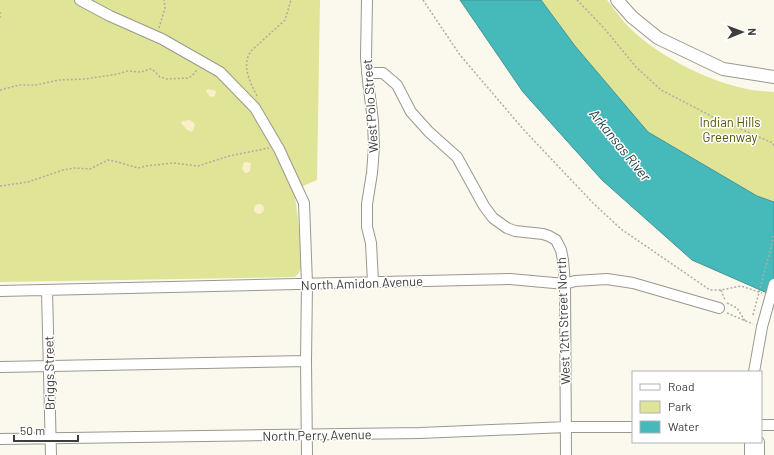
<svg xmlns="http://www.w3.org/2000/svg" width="774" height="455" viewBox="0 0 774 455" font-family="Barlow,sans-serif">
	<rect width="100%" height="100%" fill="#fbf8ee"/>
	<path fill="#dfe496" d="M0,0h320l-3,180 -23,10 4,29 4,47 -3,7 -4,4 -295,5z
		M541,0h66c6,7 11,15 17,22 28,31 82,59 123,67 8,2 18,2 27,3v110l-17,-6 -109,-64 -73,-86z"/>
	<path fill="#f9efc9" d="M208,89l8,2 -1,5 -5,1 -4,-6z
		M190,120l5,4 -2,7 -2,1 -4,-2 -6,-7 1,-2z
		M245,162l6,1 -1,8 -3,2h-2l-3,-4 1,-5z
		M254 209a5 5 0 1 1 10 0a5 5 0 1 1-10 0Z"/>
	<path fill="#46b9bb" stroke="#449494" d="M460,0h81l34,46 73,86 109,64 17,6v94l-82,-36 -90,-80 -79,-88z"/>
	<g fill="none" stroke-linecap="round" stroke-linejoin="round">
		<g stroke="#9a988e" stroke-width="12">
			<path id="minor" d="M80,0l30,16 52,23 58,33 35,36 24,41 25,54 3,81 -1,77 1,94
				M367,0l-1,57 2,24 5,40 1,26 -2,26 -5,31v23l4,16 2,39
				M367,73h16l14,12 14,27 18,20 28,25 27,49 9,12 14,10 8,3 28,3 6,2 7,4 5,10 2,10 2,24 1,171
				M47,290l4,165
				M0,291l510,-12 55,5 10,-3 32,-2 26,4 86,25
				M0,367l306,-6
				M754,372l8,-45
				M761,425h13
				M0,439l420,-6 146,-6h67
				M750,442v13
				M759,442v13"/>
		</g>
		<g stroke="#9a988e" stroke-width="14">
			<path id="major" d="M617,0l15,17 26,21 65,31 51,8"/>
		</g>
		<path stroke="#aeaca4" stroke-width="1.5" stroke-dasharray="2 2" stroke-linecap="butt" d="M423,0l37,55 63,74 70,74 28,26 89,61h11l20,-4 21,7
			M577,0l27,28 32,39 25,23 56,29 56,24 1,4
			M0,12v6
			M159,28l6,-20 -1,-8
			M0,90l19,-5h17l23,-5 26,-1 33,-5 9,-3 14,1 9,-3h2l8,8 7,2 22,-1 6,-5 2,-4
			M257,96c-7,-14 -16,-31 -6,-45l34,-31 6,-20
			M0,186l28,-4 35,-12 11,-2 16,1 18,-9 10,2 20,6 8,-2 27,-3 25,3 31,-10 40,-8
			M721,290l4,10
			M727,303l10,5 8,13
			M727,313l26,11"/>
		<use href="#minor" stroke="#fff" stroke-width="10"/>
		<use href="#major" stroke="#fff" stroke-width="12"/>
		<g stroke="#9a988e" stroke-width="12" stroke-linecap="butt">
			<path id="minor-bridge" d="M762,327l12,-43"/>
		</g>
		<path stroke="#aeaca4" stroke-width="1.5" stroke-dasharray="2 2" stroke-linecap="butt" d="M753,315l21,-79"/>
		<use href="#minor-bridge" stroke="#fff" stroke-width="10"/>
	</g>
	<g text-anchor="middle" stroke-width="3" stroke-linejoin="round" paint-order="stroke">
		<g font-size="13" fill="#3e3d39" stroke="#fff">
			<text transform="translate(370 106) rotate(-94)" y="5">West Polo Street</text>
			<text transform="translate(362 283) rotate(-2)" y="5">North Amidon Avenue</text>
			<text transform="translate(563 321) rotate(-92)" y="5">West 12th Street North</text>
			<text transform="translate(49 373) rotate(-91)" y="5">Briggs Street</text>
			<text transform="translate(317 435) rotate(-1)" y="5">North Perry Avenue</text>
		</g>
		<g font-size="13" fill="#535604" stroke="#fff">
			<text x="730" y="127">Indian Hills<tspan x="730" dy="15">Greenway</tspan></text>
		</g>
		<g font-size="14" font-style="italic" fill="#243d3d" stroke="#fff">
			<text transform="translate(620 145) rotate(51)" y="5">Arkansas River</text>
		</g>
	</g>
	<rect x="632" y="371" width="130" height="72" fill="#ffffff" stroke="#b2b1b0"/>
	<rect x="640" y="384" width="20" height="6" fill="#ffffff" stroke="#b2b1b0"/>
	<text x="668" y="391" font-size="12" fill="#3e3d39">Road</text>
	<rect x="640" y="401" width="20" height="12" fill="#dfe496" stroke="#b2b1b0"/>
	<text x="668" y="411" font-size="12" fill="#3e3d39">Park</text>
	<rect x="640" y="421" width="20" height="12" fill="#46b9bb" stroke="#b2b1b0"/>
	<text x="668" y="431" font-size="12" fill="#3e3d39">Water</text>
	<g transform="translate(742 32) rotate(89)" stroke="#ffffff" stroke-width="3" paint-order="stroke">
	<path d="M0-3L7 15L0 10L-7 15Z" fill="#3e3d39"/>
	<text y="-6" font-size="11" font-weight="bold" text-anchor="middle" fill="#3e3d39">N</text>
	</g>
	<path d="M14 435v6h64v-6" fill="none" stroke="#3e3d39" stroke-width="2"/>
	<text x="20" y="435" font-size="12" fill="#3e3d39" stroke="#ffffff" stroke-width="3" paint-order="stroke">50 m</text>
</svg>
